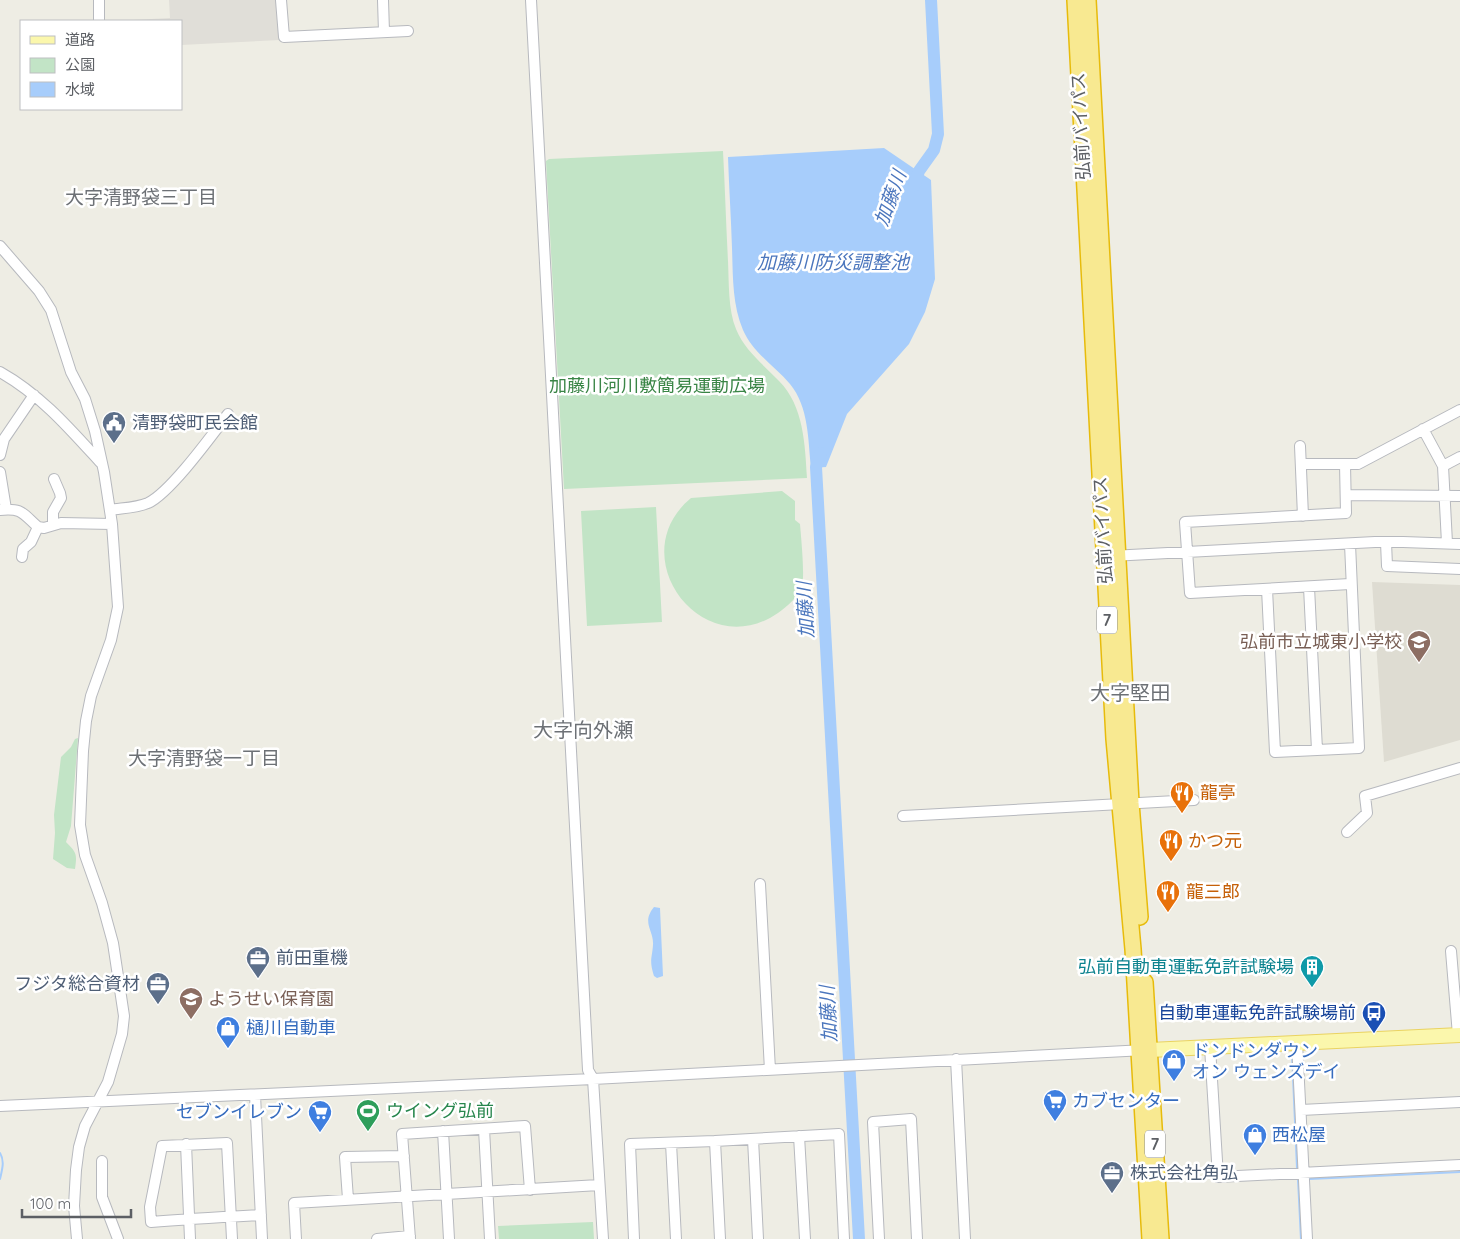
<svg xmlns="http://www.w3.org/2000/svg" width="1460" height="1239" viewBox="0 0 1460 1239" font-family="Quicksand,'Noto Sans JP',sans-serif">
	<rect width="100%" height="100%" fill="#eeede4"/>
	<path fill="#e0ded8" d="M169,0h108l3,40 -99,5v-24h-66l55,-3z"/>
	<path fill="#dedcd2" d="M1372,582l88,3v155l-76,22z"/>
	<path fill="#c2e4c6" d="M723,151c2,37 3,73 5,110 1,21 0,49 8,68 9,22 28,36 43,52 25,25 26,64 28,97l-243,11 -18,-328 3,-2z
		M782,491l13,10v19l5,4c1,12 5,52 2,61 -4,12 -14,21 -24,28 -76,52 -157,-57 -87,-115z
		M656,507l6,115 -75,4 -6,-115z
		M78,738l-7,88 -5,16c11,11 11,12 9,27l-8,-1 -14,-9 2,-26 -1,-18 7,-58 10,-10 4,-8z
		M593,1222l1,17h-95l-1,-13z"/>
	<path fill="#a7cdfb" d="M884,148l47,32 4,99 -10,33 -16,32 -62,70 -21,53 -15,1c-3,-28 -2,-61 -21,-84 -15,-18 -37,-31 -47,-54 -11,-26 -10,-55 -11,-82 -1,-31 -3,-61 -4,-91z
		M654,907l6,1 3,68 -6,2 -3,-2c-5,-16 -2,-17 -1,-31 1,-15 -12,-22 1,-38z"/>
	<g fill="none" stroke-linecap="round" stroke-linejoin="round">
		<path stroke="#a7cdfb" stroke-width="2" d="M1292,1054l5,114
			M0,1153c5,8 2,17 0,26
			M1298,1179l3,60
			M1310,1179l150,-7"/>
		<path stroke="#a7cdfb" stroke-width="12" d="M914,186l5,-15 15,-21 4,-16 -7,-134
			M821,453l-5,14 43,772"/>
		<g stroke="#b7b9be" stroke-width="12">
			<path id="minor" d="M99,0v21
				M281,0l3,37 124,-6
				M383,0l1,32
				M531,0l57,1070 5,9 10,160
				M0,246l39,45 12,19 20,62 14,27 10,32 9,41 8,52 3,42 3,41 -7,33 -20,56 -5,25 -3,30 -3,74 5,30 17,48 11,40 11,73 -2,18 -14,48 -23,44 -6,21 -3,23 -2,36 3,33
				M0,372c41,23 70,57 101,91
				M1423,429l20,37 4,77
				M1300,446l3,70
				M0,455l4,-16 30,-44
				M1301,464h57l102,-54
				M1345,464l1,49 -161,9 5,71 160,-9
				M1443,466l17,-9
				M0,472l6,37
				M1346,495l114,1
				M0,510c23,-2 22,3 38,17l6,1 17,-5 51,1
				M110,510c12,-2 26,-2 38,-7 22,-10 64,-68 80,-89
				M53,525v-13l8,-14 -1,-5 -6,-14
				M1386,542l1,24 73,3
				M1111,556l264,-14h28l57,2
				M22,557l1,-8 8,-7 7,-15
				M1309,587l8,163
				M1267,589l8,163 84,-4 -9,-204
				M903,816l291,-16
				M1347,832l20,-19 -2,-17 95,-28
				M760,884l10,186
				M1451,951l7,84
				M1297,1043l10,196
				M1210,1047l8,130 242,-12
				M956,1059l9,180
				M255,1095l7,144
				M0,1106l593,-27 552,-29
				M1301,1110l159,-8
				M484,1129l6,110
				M443,1131l6,108
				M799,1136l6,103
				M753,1139l5,100
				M715,1141l5,98
				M671,1143l5,96
				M186,1144l4,95
				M102,1161v36l16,42
				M348,1199l-3,-42 59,-1
				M232,1239l-5,-96 -65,3 -12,61 1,15c36,-3 73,-5 110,-7
				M296,1239l-2,-36 305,-18
				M377,1239l33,-3
				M410,1239l-8,-105 123,-8 5,64
				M634,1239l-4,-95 85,-3 124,-7 5,105
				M879,1239l-6,-117 38,-3 6,120"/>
		</g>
		<g stroke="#ead361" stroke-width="16">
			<path id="major" d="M1150,1050l310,-15"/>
		</g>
		<g stroke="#e7bb0b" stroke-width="18">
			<path id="highway" d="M1075,0l39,739 19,210 17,290
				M1088,0l43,803 9,114
				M1145,982l16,257"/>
		</g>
		<use href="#minor" stroke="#fff" stroke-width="10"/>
		<use href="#major" stroke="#fbf7ac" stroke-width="14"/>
		<use href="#highway" stroke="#f8e991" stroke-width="15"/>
	</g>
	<defs>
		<g id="civic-pin" transform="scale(1.25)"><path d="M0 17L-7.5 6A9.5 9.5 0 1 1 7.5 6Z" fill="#5c6f8a" stroke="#fff"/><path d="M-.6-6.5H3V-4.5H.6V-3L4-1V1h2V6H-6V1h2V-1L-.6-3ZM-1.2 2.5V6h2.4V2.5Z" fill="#fff"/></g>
		<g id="school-pin" transform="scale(1.25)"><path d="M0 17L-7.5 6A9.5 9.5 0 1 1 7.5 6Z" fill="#8d6e63" stroke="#fff"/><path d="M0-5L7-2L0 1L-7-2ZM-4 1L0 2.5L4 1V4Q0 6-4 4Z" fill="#fff"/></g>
		<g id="restaurant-pin" transform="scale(1.25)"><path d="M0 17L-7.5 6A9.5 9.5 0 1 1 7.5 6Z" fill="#e8710a" stroke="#fff"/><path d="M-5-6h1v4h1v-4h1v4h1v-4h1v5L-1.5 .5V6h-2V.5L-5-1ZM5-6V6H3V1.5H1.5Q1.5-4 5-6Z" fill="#fff"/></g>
		<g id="office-pin" transform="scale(1.25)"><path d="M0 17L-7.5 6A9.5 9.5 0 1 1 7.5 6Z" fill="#5c6f8a" stroke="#fff"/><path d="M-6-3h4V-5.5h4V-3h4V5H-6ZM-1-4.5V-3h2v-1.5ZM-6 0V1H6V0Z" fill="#fff"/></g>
		<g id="building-pin" transform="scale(1.25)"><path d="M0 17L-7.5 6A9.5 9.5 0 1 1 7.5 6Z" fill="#0f9aa8" stroke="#fff"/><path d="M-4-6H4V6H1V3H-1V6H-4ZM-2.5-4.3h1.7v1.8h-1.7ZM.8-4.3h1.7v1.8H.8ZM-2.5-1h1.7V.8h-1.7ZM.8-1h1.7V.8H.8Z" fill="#fff"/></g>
		<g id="bus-pin" transform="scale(1.25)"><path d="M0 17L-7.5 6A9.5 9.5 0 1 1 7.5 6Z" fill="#1a4fb4" stroke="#fff"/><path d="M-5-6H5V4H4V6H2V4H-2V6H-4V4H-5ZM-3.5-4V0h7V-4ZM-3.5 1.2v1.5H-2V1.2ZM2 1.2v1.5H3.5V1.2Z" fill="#fff"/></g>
		<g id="shop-pin" transform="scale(1.25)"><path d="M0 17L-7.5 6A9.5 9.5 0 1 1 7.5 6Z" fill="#3f7fe0" stroke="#fff"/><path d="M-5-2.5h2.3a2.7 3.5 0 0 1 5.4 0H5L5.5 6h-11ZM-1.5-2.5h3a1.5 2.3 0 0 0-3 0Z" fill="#fff"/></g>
		<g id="supermarket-pin" transform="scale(1.25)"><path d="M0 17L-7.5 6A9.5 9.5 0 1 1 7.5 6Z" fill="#3f7fe0" stroke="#fff"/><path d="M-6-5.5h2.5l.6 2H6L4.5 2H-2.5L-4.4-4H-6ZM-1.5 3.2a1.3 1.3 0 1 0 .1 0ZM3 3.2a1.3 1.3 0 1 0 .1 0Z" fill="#fff"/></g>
		<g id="stadium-pin" transform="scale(1.25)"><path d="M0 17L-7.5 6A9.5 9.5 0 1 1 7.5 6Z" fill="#2e9e5b" stroke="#fff"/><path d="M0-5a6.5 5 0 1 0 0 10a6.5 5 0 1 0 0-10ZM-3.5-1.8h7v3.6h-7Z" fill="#fff"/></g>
	</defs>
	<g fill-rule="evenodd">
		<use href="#civic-pin" x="114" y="423"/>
		<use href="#school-pin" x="1419" y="642"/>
		<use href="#restaurant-pin" x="1182" y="793"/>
		<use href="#restaurant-pin" x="1171" y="841"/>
		<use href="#restaurant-pin" x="1168" y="892"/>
		<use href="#office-pin" x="258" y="958"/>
		<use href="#building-pin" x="1312" y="967"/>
		<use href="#office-pin" x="158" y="984"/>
		<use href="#school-pin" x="191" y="999"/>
		<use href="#bus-pin" x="1374" y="1013"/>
		<use href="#shop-pin" x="228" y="1028"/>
		<use href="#shop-pin" x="1174" y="1061"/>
		<use href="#supermarket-pin" x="1055" y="1101"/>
		<use href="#stadium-pin" x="368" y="1111"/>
		<use href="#supermarket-pin" x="320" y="1112"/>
		<use href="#shop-pin" x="1255" y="1135"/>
		<use href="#office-pin" x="1112" y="1173"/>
	</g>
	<g text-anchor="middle" stroke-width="5" stroke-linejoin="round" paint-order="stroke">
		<g fill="#fff" stroke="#8d8f92" stroke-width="1">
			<rect x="1097" y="606.5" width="20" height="27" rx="4"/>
			<rect x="1145" y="1130.5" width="20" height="27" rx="4"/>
		</g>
		<g font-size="16" font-weight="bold" fill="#5c5f64">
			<text x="1107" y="626">7</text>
			<text x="1155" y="1150">7</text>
		</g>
		<g font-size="18" fill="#5c5f64" stroke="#fff">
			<text transform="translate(1081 126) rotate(-93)" y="6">弘前バイパス</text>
			<text transform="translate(1103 530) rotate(-93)" y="6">弘前バイパス</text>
		</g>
		<g font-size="18" fill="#3a8546" stroke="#fff">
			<text x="657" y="392">加藤川河川敷簡易運動広場</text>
		</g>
		<g font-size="18" fill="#4e5e75" stroke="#fff" text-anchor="start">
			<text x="132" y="429">清野袋町民会館</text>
			<text x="276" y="964">前田重機</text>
			<text x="140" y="990" text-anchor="end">フジタ総合資材</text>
			<text x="1130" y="1179">株式会社角弘</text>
		</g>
		<g font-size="18" fill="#785e54" stroke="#fff" text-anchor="end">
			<text x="1402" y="648">弘前市立城東小学校</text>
			<text x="208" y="1005" text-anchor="start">ようせい保育園</text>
		</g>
		<g font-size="18" fill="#c56008" stroke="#fff" text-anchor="start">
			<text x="1200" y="799">龍亭</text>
			<text x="1188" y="847">かつ元</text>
			<text x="1186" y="898">龍三郎</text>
		</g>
		<g font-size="18" fill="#0d838f" stroke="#fff" text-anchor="end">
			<text x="1294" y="973">弘前自動車運転免許試験場</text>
		</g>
		<g font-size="18" fill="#164399" stroke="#fff" text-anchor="end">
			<text x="1356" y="1019">自動車運転免許試験場前</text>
		</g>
		<g font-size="18" fill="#366cbe" stroke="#fff" text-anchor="start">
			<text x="246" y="1034">樋川自動車</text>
			<text x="1192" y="1057">ドンドンダウン<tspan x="1192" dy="21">オン ウェンズデイ</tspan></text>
			<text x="1072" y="1107">カブセンター</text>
			<text x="302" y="1118" text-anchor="end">セブンイレブン</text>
			<text x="1272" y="1141">西松屋</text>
		</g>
		<g font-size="18" fill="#27864d" stroke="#fff" text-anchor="start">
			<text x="386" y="1117">ウイング弘前</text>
		</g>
		<g font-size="19" fill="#6d7176" stroke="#fff">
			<text x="141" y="204">大字清野袋三丁目</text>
			<text x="204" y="765">大字清野袋一丁目</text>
		</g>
		<g font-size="19" font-style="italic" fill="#4b76bd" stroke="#fff">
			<text transform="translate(890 198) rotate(-70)" y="7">加藤川</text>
			<text x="833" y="269">加藤川防災調整池</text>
			<text transform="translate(805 610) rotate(-93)" y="7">加藤川</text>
			<text transform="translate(828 1014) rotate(-93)" y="7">加藤川</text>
		</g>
		<g font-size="20" fill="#6d7176" stroke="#fff">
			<text x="1130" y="700">大字堅田</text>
			<text x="583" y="737">大字向外瀬</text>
		</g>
	</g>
	<rect x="20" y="20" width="162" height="90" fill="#ffffff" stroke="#bebfc1"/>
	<rect x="30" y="36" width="25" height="8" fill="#fbf7ac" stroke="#bebfc1"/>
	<text x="65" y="45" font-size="15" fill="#5c5f64">道路</text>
	<rect x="30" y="58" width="25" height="15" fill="#c2e4c6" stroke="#bebfc1"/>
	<text x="65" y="70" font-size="15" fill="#5c5f64">公園</text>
	<rect x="30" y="82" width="25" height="15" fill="#a7cdfb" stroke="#bebfc1"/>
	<text x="65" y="95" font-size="15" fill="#5c5f64">水域</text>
	<path d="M22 1209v8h109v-8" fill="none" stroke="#5c5f64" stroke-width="2.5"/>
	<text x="30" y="1209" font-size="15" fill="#5c5f64" stroke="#ffffff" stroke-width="4" paint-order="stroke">100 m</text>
</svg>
